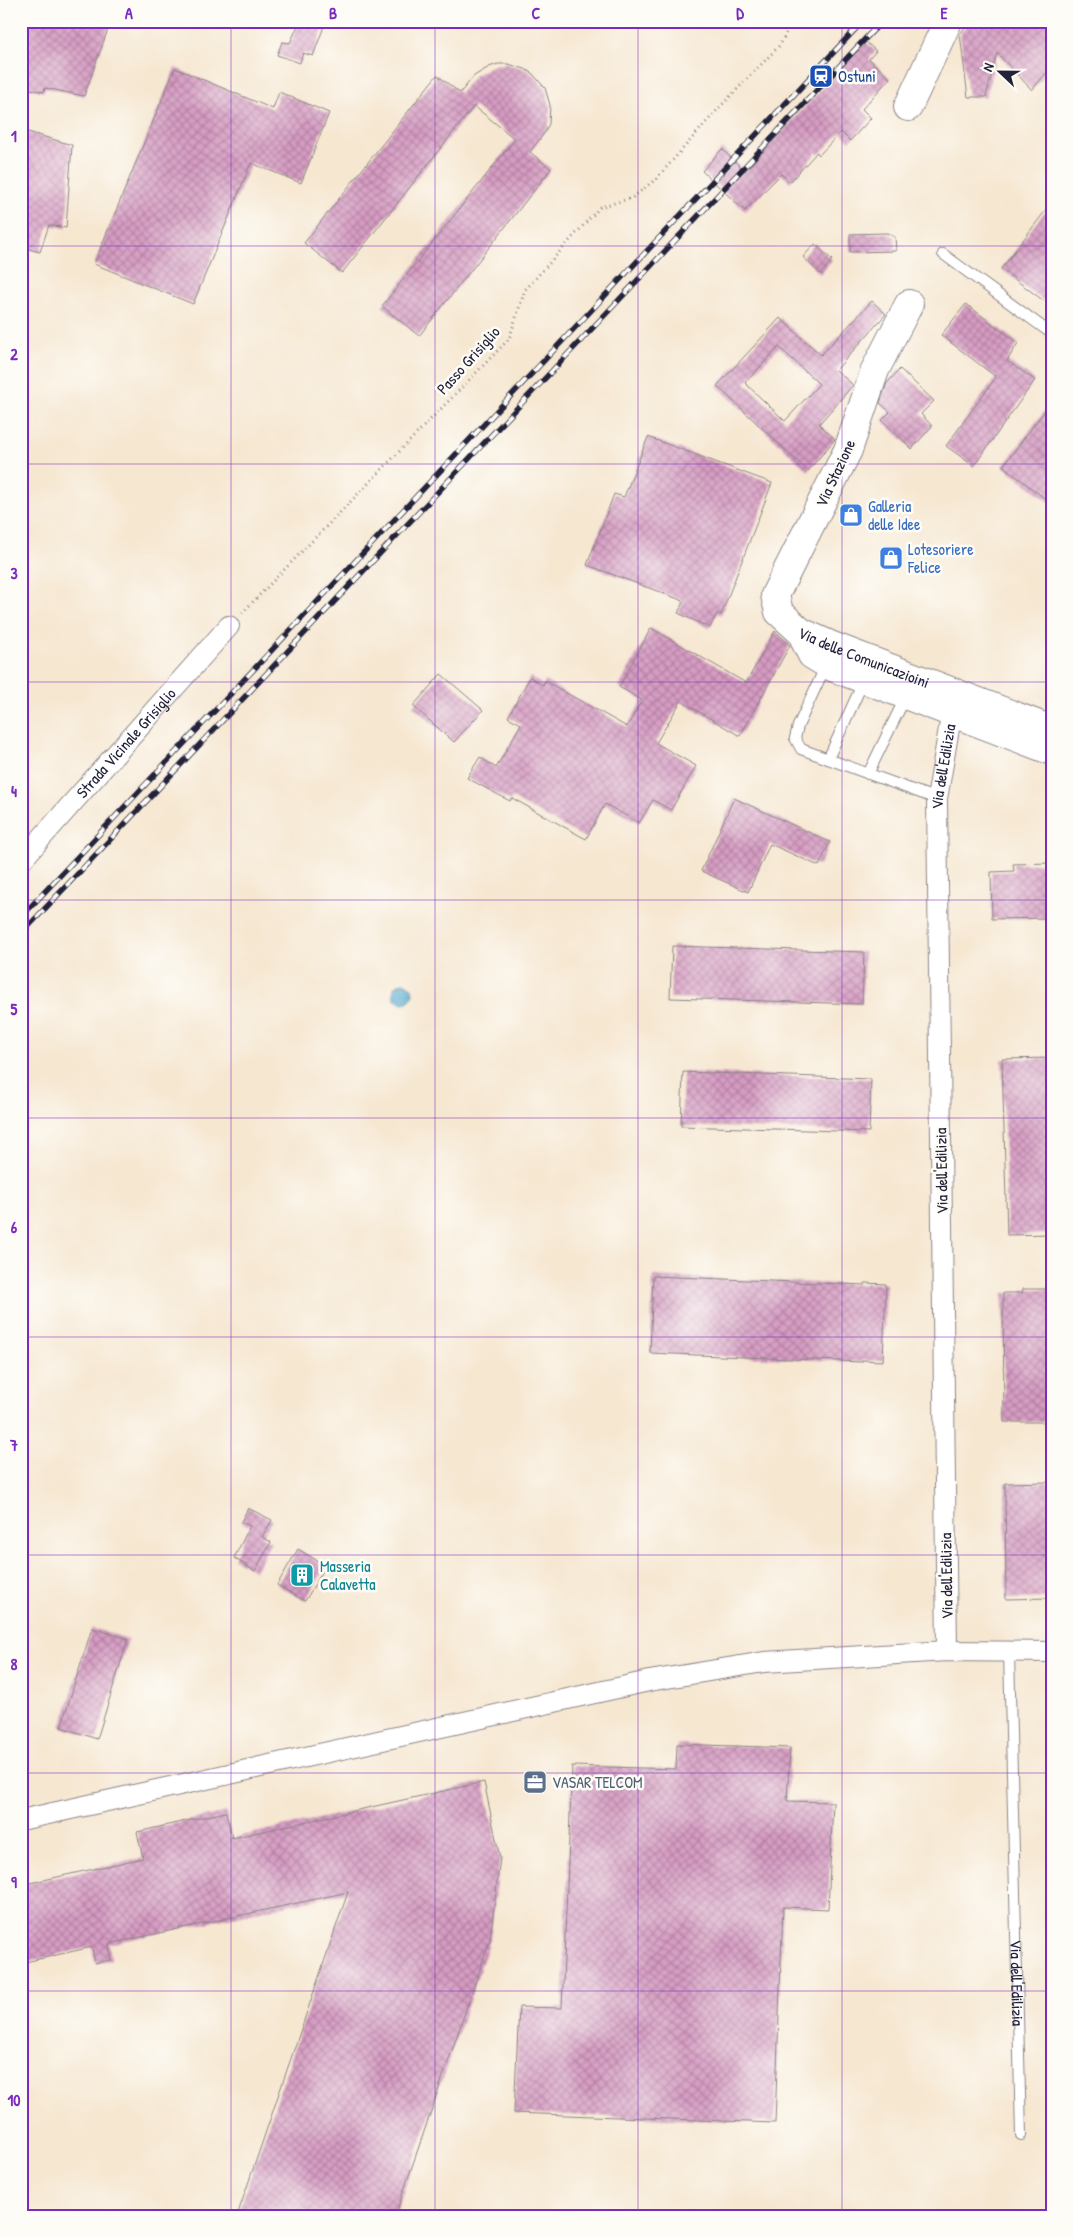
<svg xmlns="http://www.w3.org/2000/svg" width="1073" height="2237" viewBox="0 0 1073 2237" font-family="'Patrick Hand',sans-serif">
	<defs>
		<pattern id="water-ripples" width="26" height="14" patternUnits="userSpaceOnUse" patternTransform="scale(1.25)"><rect width="26" height="14" fill="#50a7cd"/><path d="M2 4q2-2 4 0t4 0M15 11q2-2 4 0t4 0" fill="none" stroke="#4288a8"/></pattern>
		<pattern id="building-cross-hatch" width="8" height="8" patternUnits="userSpaceOnUse" patternTransform="scale(1.25)"><rect width="8" height="8" fill="#d79cc3"/><path d="M0 0l8 8M0 8l8-8" fill="none" stroke="#ae7fa0"/></pattern>
	</defs>
	<rect width="100%" height="100%" fill="#fdfcf7"/>
	<filter id="ink" filterUnits="userSpaceOnUse"><feTurbulence type="fractalNoise" baseFrequency=".02" numOctaves="2"/><feDisplacementMap in="SourceGraphic" scale="10" xChannelSelector="R" yChannelSelector="G"/><feConvolveMatrix kernelMatrix="1 2 1 2 8 2 1 2 1" color-interpolation-filters="sRGB"/></filter>
	<filter id="wash" filterUnits="userSpaceOnUse"><feTurbulence type="fractalNoise" baseFrequency=".0096" numOctaves="4" result="noise"/><feDisplacementMap in="SourceGraphic" scale="20" xChannelSelector="R" yChannelSelector="G"/><feGaussianBlur stdDeviation="1.12" result="paint"/><feColorMatrix in="noise" values="0 0 0 0 0 0 0 0 0 0 0 0 0 0 0 0 0 1.4 0 .05"/><feComposite in="paint" operator="in"/></filter>
	<g filter="url(#wash)">
		<rect width="100%" height="100%" fill="#f6e7d1"/>
		<path fill="url(#water-ripples)" stroke="#396484" d="M393 993a10 10 0 1 1 20 0a10 10 0 1 1-20 0Z"/>
		<g id="blocks">
			<path fill="url(#building-cross-hatch)" fill-rule="evenodd" d="M21,21h90l-27,75 -39,-8 -1,4 -23,-5z
				M300,21h26l-13,35 -10,-3 -3,10 -23,-8 5,-13 8,1z
				M970,21h82v45l-20,24 -35,-37 -11,44h-18l-8,-63z
				M866,42l10,9 -7,8 21,19 -28,31 9,9 -21,23 -9,-9 -22,23 -2,-3 -27,30 -9,-8 -36,37 -43,-40 20,-22 23,22z
				M498,64h10l17,5 8,5 12,14 5,17 -1,19 -4,8 -15,20 21,17 -132,167 -37,-30 133,-167 -41,-33 -132,167 -38,-30 133,-168 23,18 14,-17 15,-9z
				M175,68l98,41 6,-17 50,21 -28,70 -50,-20 -58,141 -99,-40z
				M21,130l51,15 -6,83 -17,-3 -9,27 -19,-5z
				M1052,202v105l-51,-38z
				M887,233l8,4 1,14 -46,1v-18z
				M815,244l17,16 -12,14 -17,-17z
				M872,301l14,13 -50,56 17,15 -34,39 16,15 -27,32 -91,-85 63,-68 41,37zM779,347l40,37 -34,37 -40,-38z
				M966,304l52,39 -11,18 28,19 -61,86 -28,-20 50,-69 -55,-42z
				M900,369l34,32 -13,13 11,12 -20,23 -30,-29 8,-8 -10,-9 7,-20z
				M1052,401v103l-49,-38z
				M648,437l124,46 -51,132 -4,-2 -7,15 -32,-15 6,-12 -97,-36 27,-71 10,3z
				M651,628l95,55 29,-52 15,14 -50,91 -59,-35 -25,42 40,23 -25,44 -18,-10 -14,23 -34,-19 -19,35 -74,-41 -2,3 -43,-23 13,-21 16,11 25,-44 -13,-7 22,-40 13,8 2,-4 82,46 15,-27 -23,-13z
				M441,674l42,36 -29,32 -41,-36z
				M734,798l96,44 -11,24 -49,-22 -22,48 -47,-21z
				M1052,863v55l-60,1 -1,-47 23,-1 -1,-7z
				M672,946l192,6 -2,52 -192,-6z
				M1052,1058v176l-45,1 -5,-176z
				M683,1072l188,7 -2,53 -188,-6z
				M653,1276l212,9v-2l21,1 -3,77 -21,-1v2l-212,-9z
				M1023,1289h29v133h-48l-1,-129h19z
				M1050,1482l1,116 -45,1 -1,-116z
				M248,1508l24,12 -10,17 9,5 -16,29 -21,-13 16,-32 -9,-4z
				M298,1549l28,17 -21,35 -28,-16z
				M92,1628l36,11 -31,100 -36,-12z
				M677,1744l113,4 -3,53 46,1 -5,107 -45,-2 -8,216 -261,-10 5,-106 43,1 10,-242 104,3z
				M484,1782l16,76 -10,82 -95,276h-158l111,-324 -239,52 2,16 -16,3 -3,-16 -71,16v-78l122,-27 -6,-26 89,-20 6,26z"/>
		</g>
	</g>
	<g filter="url(#ink)">
		<use href="#blocks" fill-opacity="0" stroke="#8c8486" stroke-width="1"/>
		<g fill="none" stroke-linecap="round" stroke-linejoin="round">
			<g stroke="#8c8486" stroke-width="12">
				<g id="lane">
					<path d="M943,254l109,80"/>
					<path d="M826,665l-28,61 -3,12 6,11 136,50"/>
					<path d="M828,759l36,-79"/>
					<path d="M868,774l38,-78"/>
					<path id="s1" d="M1009,1652l12,483"/>
				</g>
			</g>
			<g stroke="#8c8486" stroke-width="22">
				<g id="street">
					<path id="s2" d="M21,861l208,-235"/>
					<path id="s3" d="M947,1651l-10,-852 17,-100"/>
					<path d="M21,1820l628,-139 115,-19 183,-11 105,1"/>
				</g>
			</g>
			<g stroke="#8c8486" stroke-width="30">
				<g id="secondary">
					<path d="M908,107l40,-86"/>
					<path id="s4" d="M909,304l-34,66 -27,80 -73,145 4,17 22,20 29,13 222,85"/>
					<path d="M805,641l7,14 20,12 220,84"/>
				</g>
			</g>
			<path stroke="#8c8486" stroke-width="3" stroke-dasharray="1 4" stroke-linecap="butt" d="M242,613l267,-274 16,-49 75,-83 32,-9 24,-19 63,-71 61,-63 12,-24"/>
			<use href="#lane" stroke="#fff" stroke-width="10"/>
			<use href="#street" stroke="#fff" stroke-width="20"/>
			<use href="#secondary" stroke="#fff" stroke-width="28"/>
			<g stroke="#22223b" stroke-width="5.5">
				<path id="rail" d="M21,917l842,-896
					M21,934l861,-913"/>
			</g>
			<use href="#rail" stroke="#fdfcf7" stroke-width="4" stroke-dasharray="11" stroke-linecap="butt"/>
		</g>
	</g>
	<path fill="none" stroke="#7b2cbf" stroke-width="1" stroke-opacity="0.55" d="M231,21v2195M435,21v2195M638,21v2195M842,21v2195M21,246h1031M21,464h1031M21,682h1031M21,900h1031M21,1118h1031M21,1337h1031M21,1555h1031M21,1773h1031M21,1991h1031"/>
	<defs>
		<g id="station-square" transform="scale(1.25)"><rect x="-9" y="-9" width="18" height="18" rx="4" fill="#1a4fb4" stroke="#fdfcf7"/><path d="M-3-6H3Q5-6 5-4V2Q5 4 3 4L4.5 6H3L1.5 4h-3L-3 6H-4.5L-3 4Q-5 4-5 2V-4Q-5-6-3-6ZM-3.5-4v3h7v-3ZM-3.5 1v1.5H-2V1ZM2 1v1.5H3.5V1Z" fill="#fff"/></g>
		<g id="shop-square" transform="scale(1.25)"><rect x="-9" y="-9" width="18" height="18" rx="4" fill="#3f7fe0" stroke="#fdfcf7"/><path d="M-5-2.5h2.3a2.7 3.5 0 0 1 5.4 0H5L5.5 6h-11ZM-1.5-2.5h3a1.5 2.3 0 0 0-3 0Z" fill="#fff"/></g>
		<g id="building-square" transform="scale(1.25)"><rect x="-9" y="-9" width="18" height="18" rx="4" fill="#0f9aa8" stroke="#fdfcf7"/><path d="M-4-6H4V6H1V3H-1V6H-4ZM-2.5-4.3h1.7v1.8h-1.7ZM.8-4.3h1.7v1.8H.8ZM-2.5-1h1.7V.8h-1.7ZM.8-1h1.7V.8H.8Z" fill="#fff"/></g>
		<g id="office-square" transform="scale(1.25)"><rect x="-9" y="-9" width="18" height="18" rx="4" fill="#5c6f8a" stroke="#fdfcf7"/><path d="M-6-3h4V-5.5h4V-3h4V5H-6ZM-1-4.5V-3h2v-1.5ZM-6 0V1H6V0Z" fill="#fff"/></g>
	</defs>
	<g fill-rule="evenodd">
		<use href="#station-square" x="821" y="76"/>
		<use href="#shop-square" x="851" y="515"/>
		<use href="#shop-square" x="891" y="558"/>
		<use href="#building-square" x="302" y="1575"/>
		<use href="#office-square" x="535" y="1782"/>
	</g>
	<g text-anchor="middle" stroke-width="5" stroke-linejoin="round" paint-order="stroke">
		<g font-size="16" fill="#164399" stroke="#fdfcf7" text-anchor="start">
			<text x="838" y="82">Ostuni</text>
		</g>
		<g font-size="16" fill="#22223b" stroke="#fdfcf7">
			<text transform="translate(468 360) rotate(-48)" y="6">Passo Grisiglio</text>
			<text transform="translate(835 473) rotate(-65)" y="6">Via Stazione</text>
			<text dy="6" stroke="none"><textPath href="#s4" startOffset="436">Via delle Comunicazioini</textPath></text>
			<text dy="6" stroke="none"><textPath href="#s2" startOffset="158">Strada Vicinale Grisiglio</textPath></text>
			<text dy="6" stroke="none"><textPath href="#s3" startOffset="885">Via dell'Edilizia</textPath></text>
			<text transform="translate(941 1171) rotate(-91)" y="6">Via dell'Edilizia</text>
			<text transform="translate(946 1576) rotate(-91)" y="6">Via dell'Edilizia</text>
			<text dy="6" stroke="none"><textPath href="#s1" startOffset="331">Via dell'Edilizia</textPath></text>
		</g>
		<g font-size="16" fill="#366cbe" stroke="#fdfcf7" text-anchor="start">
			<text x="868" y="512">Galleria<tspan x="868" dy="18">delle Idee</tspan></text>
			<text x="908" y="555">Lotesoriere<tspan x="908" dy="18">Felice</tspan></text>
		</g>
		<g font-size="16" fill="#0d838f" stroke="#fdfcf7" text-anchor="start">
			<text x="320" y="1572">Masseria<tspan x="320" dy="18">Calavetta</tspan></text>
		</g>
		<g font-size="16" fill="#4e5e75" stroke="#fdfcf7" text-anchor="start">
			<text x="552" y="1788">VASAR TELCOM</text>
		</g>
	</g>
	<rect width="1073" height="2237" fill="none" stroke="#fdfcf7" stroke-width="55"/>
	<g transform="translate(1000 72) rotate(292)" stroke="#fdfcf7" stroke-width="4" paint-order="stroke">
	<path d="M0-4L9 19L0 12L-9 19Z" fill="#22223b"/>
	<text y="-8" font-size="14" font-weight="bold" text-anchor="middle" fill="#22223b">N</text>
	</g>
	<rect x="28" y="28" width="1018" height="2182" fill="none" stroke="#7b2cbf" stroke-width="2"/>
	<g font-size="16" text-anchor="middle" font-weight="bold" fill="#7b2cbf">
		<text x="129" y="19">A</text>
		<text x="333" y="19">B</text>
		<text x="536" y="19">C</text>
		<text x="740" y="19">D</text>
		<text x="944" y="19">E</text>
		<text x="14" y="142">1</text>
		<text x="14" y="360">2</text>
		<text x="14" y="579">3</text>
		<text x="14" y="797">4</text>
		<text x="14" y="1015">5</text>
		<text x="14" y="1233">6</text>
		<text x="14" y="1451">7</text>
		<text x="14" y="1670">8</text>
		<text x="14" y="1888">9</text>
		<text x="14" y="2106">10</text>
	</g>
</svg>
